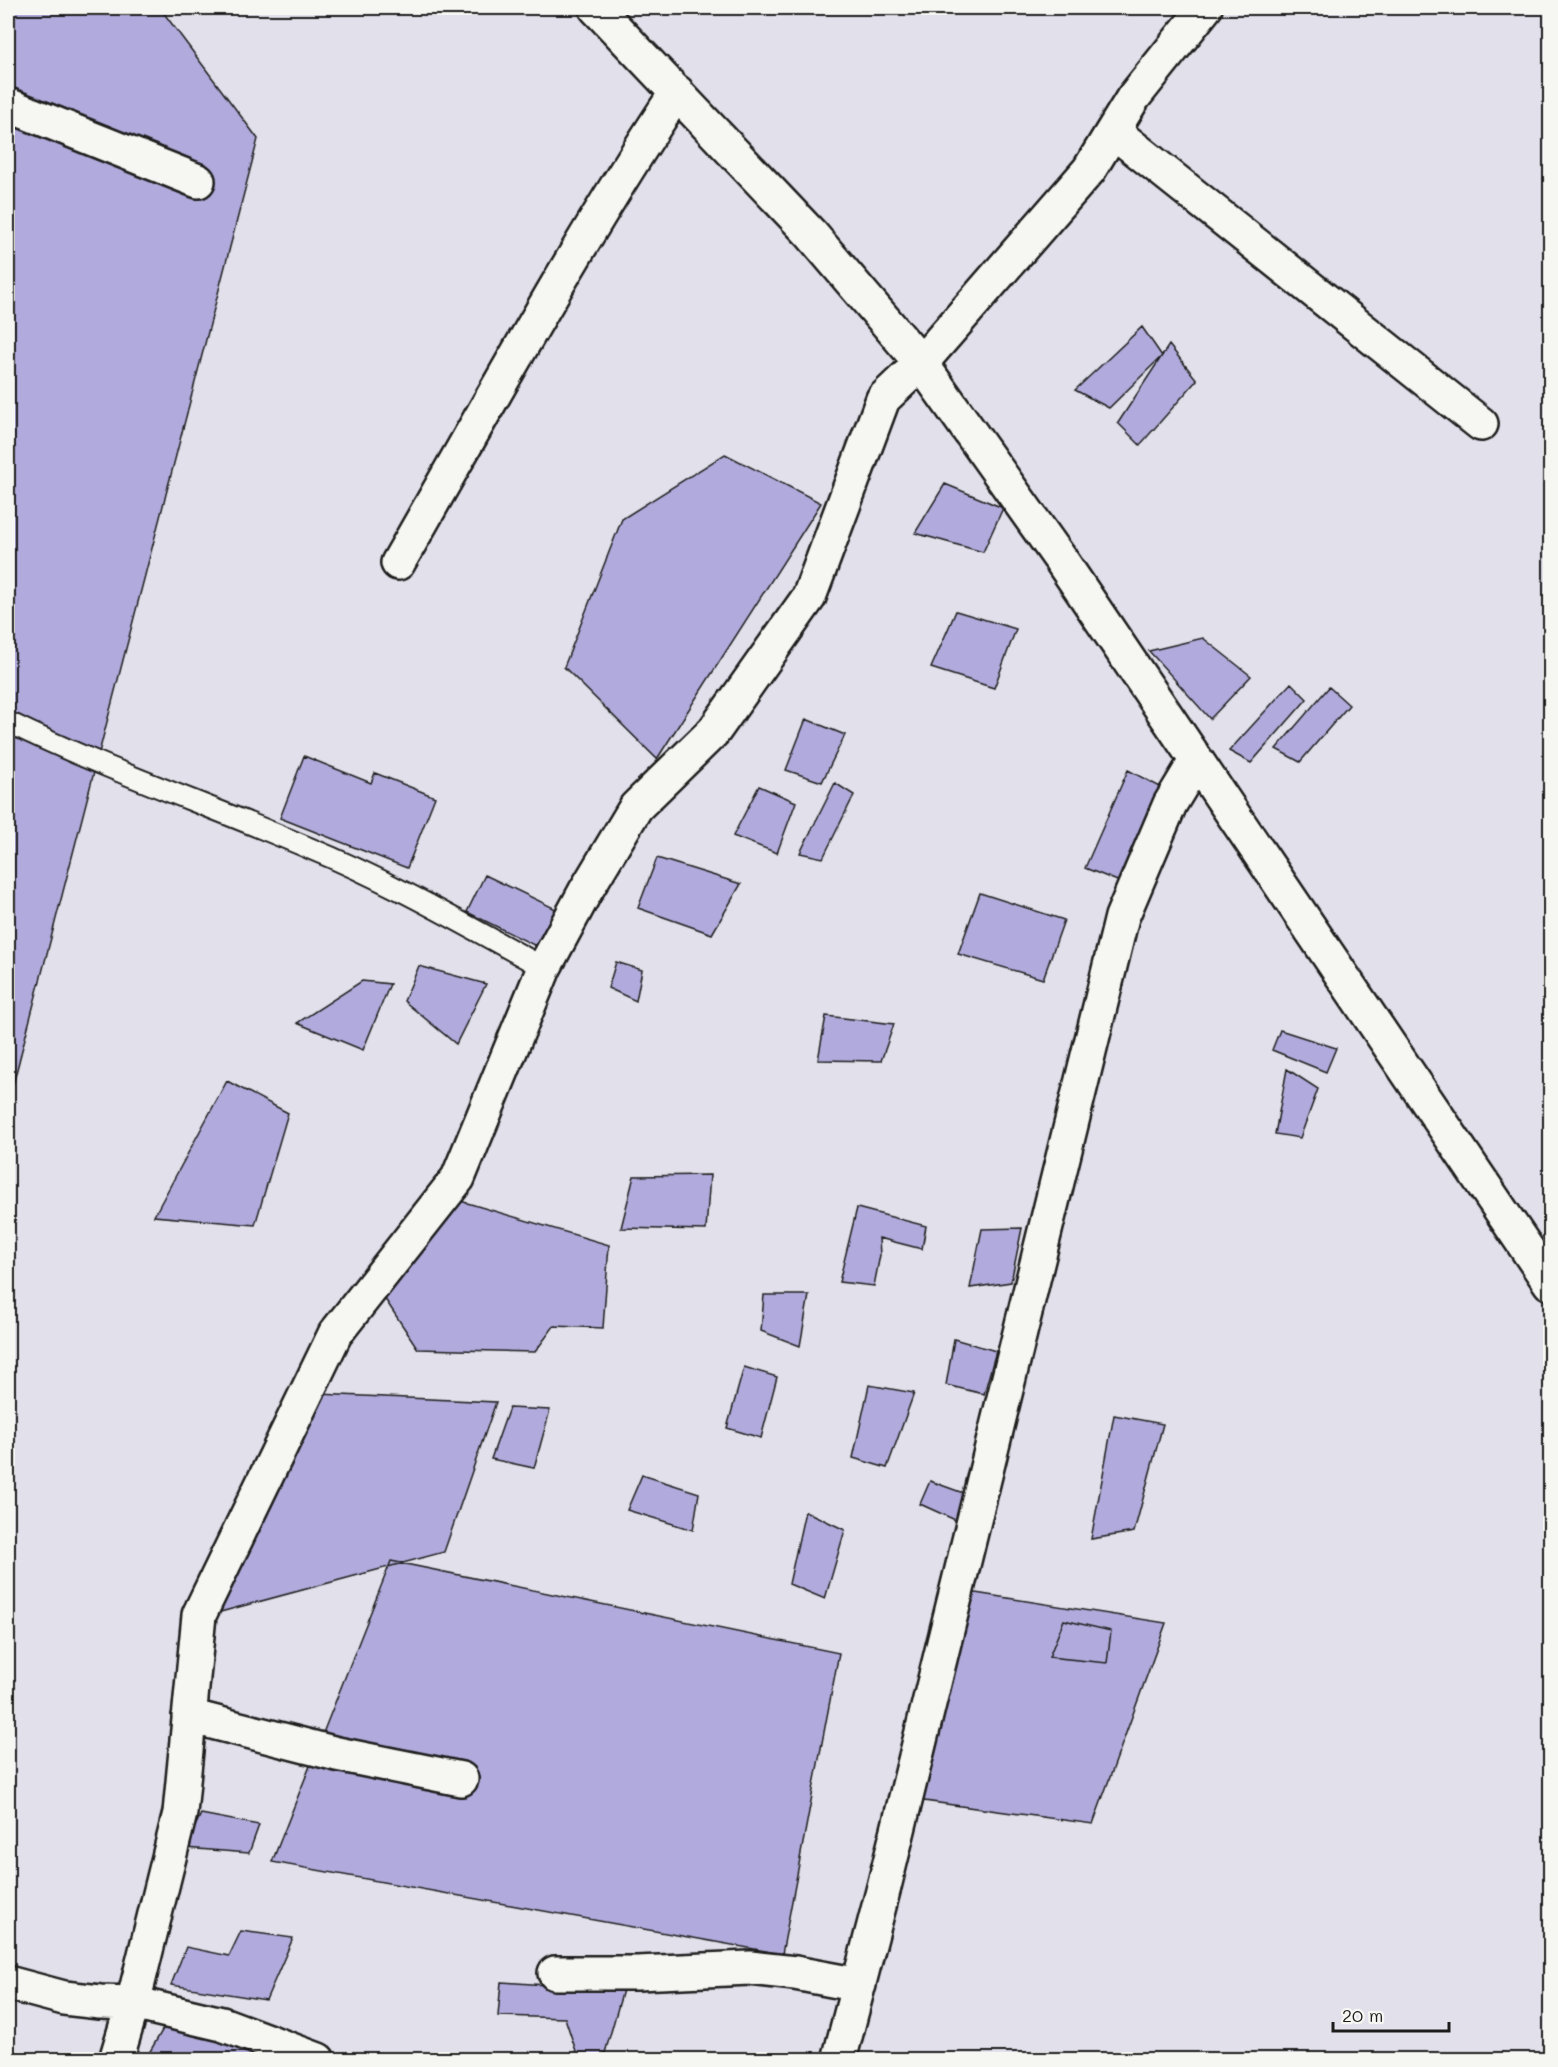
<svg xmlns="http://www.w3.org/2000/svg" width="1558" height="2067" viewBox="0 0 1558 2067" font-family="Mali,sans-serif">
	<rect width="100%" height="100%" fill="#e1e0eb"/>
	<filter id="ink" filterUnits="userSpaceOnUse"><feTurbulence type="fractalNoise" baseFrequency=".0167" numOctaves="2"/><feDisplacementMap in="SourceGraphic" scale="12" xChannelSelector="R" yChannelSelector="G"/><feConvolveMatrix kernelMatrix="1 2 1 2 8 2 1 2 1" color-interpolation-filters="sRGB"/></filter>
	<g filter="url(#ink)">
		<path fill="#b0abdc" stroke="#1c1c1c" stroke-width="1.5" d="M8,8h152l98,131 -250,965z
			M1142,327l20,29 -53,52 -34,-18z
			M1169,345l28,35 -57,65 -22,-22z
			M725,454l96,49 -164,256 -93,-92 58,-148z
			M945,484l58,24 -20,44 -68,-19z
			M956,611l60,18 -22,59 -63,-20z
			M1203,638l48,38 -41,43 -61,-68z
			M1291,683l16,16 -56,64 -22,-12z
			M1329,687l20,18 -49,57 -24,-13z
			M806,719l39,16 -23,47 -36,-12z
			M304,756l67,27 4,-10 60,24 -28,71 -127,-50z
			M1128,770l38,20 -41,94 -40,-16z
			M835,783l19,12 -31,63 -23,-5z
			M759,786l37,16 -19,51 -44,-17z
			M657,858l84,26 -29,50 -74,-26z
			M485,875l73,35 -18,38 -73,-36z
			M980,893l84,27 -21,59 -85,-25z
			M616,962l26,8 -6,31 -28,-13z
			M419,966l67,18 -30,60 -52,-43z
			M362,981l28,3 -27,66 -66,-27z
			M826,1016l68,8 -13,37 -63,-1z
			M1280,1030l56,18 -10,24 -54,-22z
			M1287,1069l31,20 -18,49 -25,-4z
			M227,1081l61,32 -33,112 -101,-9z
			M710,1175l-4,55 -85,-2 13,-52z
			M457,1200l152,45 -6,83 -49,-2 -19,26 -117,-3 -39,-59z
			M857,1208l69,18 -4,23 -43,-11 1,17 -6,31 -35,-4z
			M1022,1228l-11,54 -41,6 12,-59z
			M764,1295h45l-9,51 -39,-15z
			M954,1339l42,12 -12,43 -38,-9z
			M744,1367l33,10 -16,61 -34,-10z
			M869,1385l45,8 -27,75 -34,-10z
			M318,1394l178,8 -52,150 -231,62z
			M509,1408l41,2 -16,58 -43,-9z
			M1114,1415l49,9 -29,108 -43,7z
			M642,1475l57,18 -6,37 -66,-20z
			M930,1481l50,18 -5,30 -55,-25z
			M805,1511l40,19 -20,69 -36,-15z
			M391,1561l448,92 -57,301 -510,-92z
			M969,1592l197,31 -73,201 -176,-24z
			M1064,1620l47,11 -4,32 -58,-6z
			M201,1814l58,11 -10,28 -64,-5z
			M241,1931l52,7 -27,62 -95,-15 15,-38 43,9z
			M501,1982l122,8 -20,70h-24l-14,-42 -67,-2z
			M167,2022l128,38h-150z"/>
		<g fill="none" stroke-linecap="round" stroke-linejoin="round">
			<g stroke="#1c1c1c" stroke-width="24">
				<path id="lane" d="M8,722c98,48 201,83 301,126 81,33 158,78 235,120"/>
			</g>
			<g stroke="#1c1c1c" stroke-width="38">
				<path id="street" d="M596,8l215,226 110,129 140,197 489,723
					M8,105l190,76
					M1113,131l368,293
					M398,563c91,-158 178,-319 279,-471
					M189,1716l148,38 124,25
					M555,1973h82l113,-5 45,5 64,12
					M8,1983l56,15 36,4 33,1 89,21 96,36
					M116,2060l17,-57 47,-190 19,-198 136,-281 123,-156 86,-210 41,-76 51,-85 78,-76 95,-134 74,-198 38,-36 168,-193 44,-72 72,-90
					M839,2060l45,-173 238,-970 48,-113 26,-43"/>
			</g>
			<use href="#lane" stroke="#f6f6f2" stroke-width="20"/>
			<use href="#street" stroke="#f6f6f2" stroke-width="33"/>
		</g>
	</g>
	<rect width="1558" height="2067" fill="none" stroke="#f6f6f2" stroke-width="30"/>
	<rect x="15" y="15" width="1528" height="2037" fill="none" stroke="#1c1c1c" stroke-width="2" filter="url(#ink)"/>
	<path d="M1333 2022v9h116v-9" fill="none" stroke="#1c1c1c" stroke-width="3"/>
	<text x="1342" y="2022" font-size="18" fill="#1c1c1c" stroke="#f6f6f2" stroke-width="4.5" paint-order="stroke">20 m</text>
</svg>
